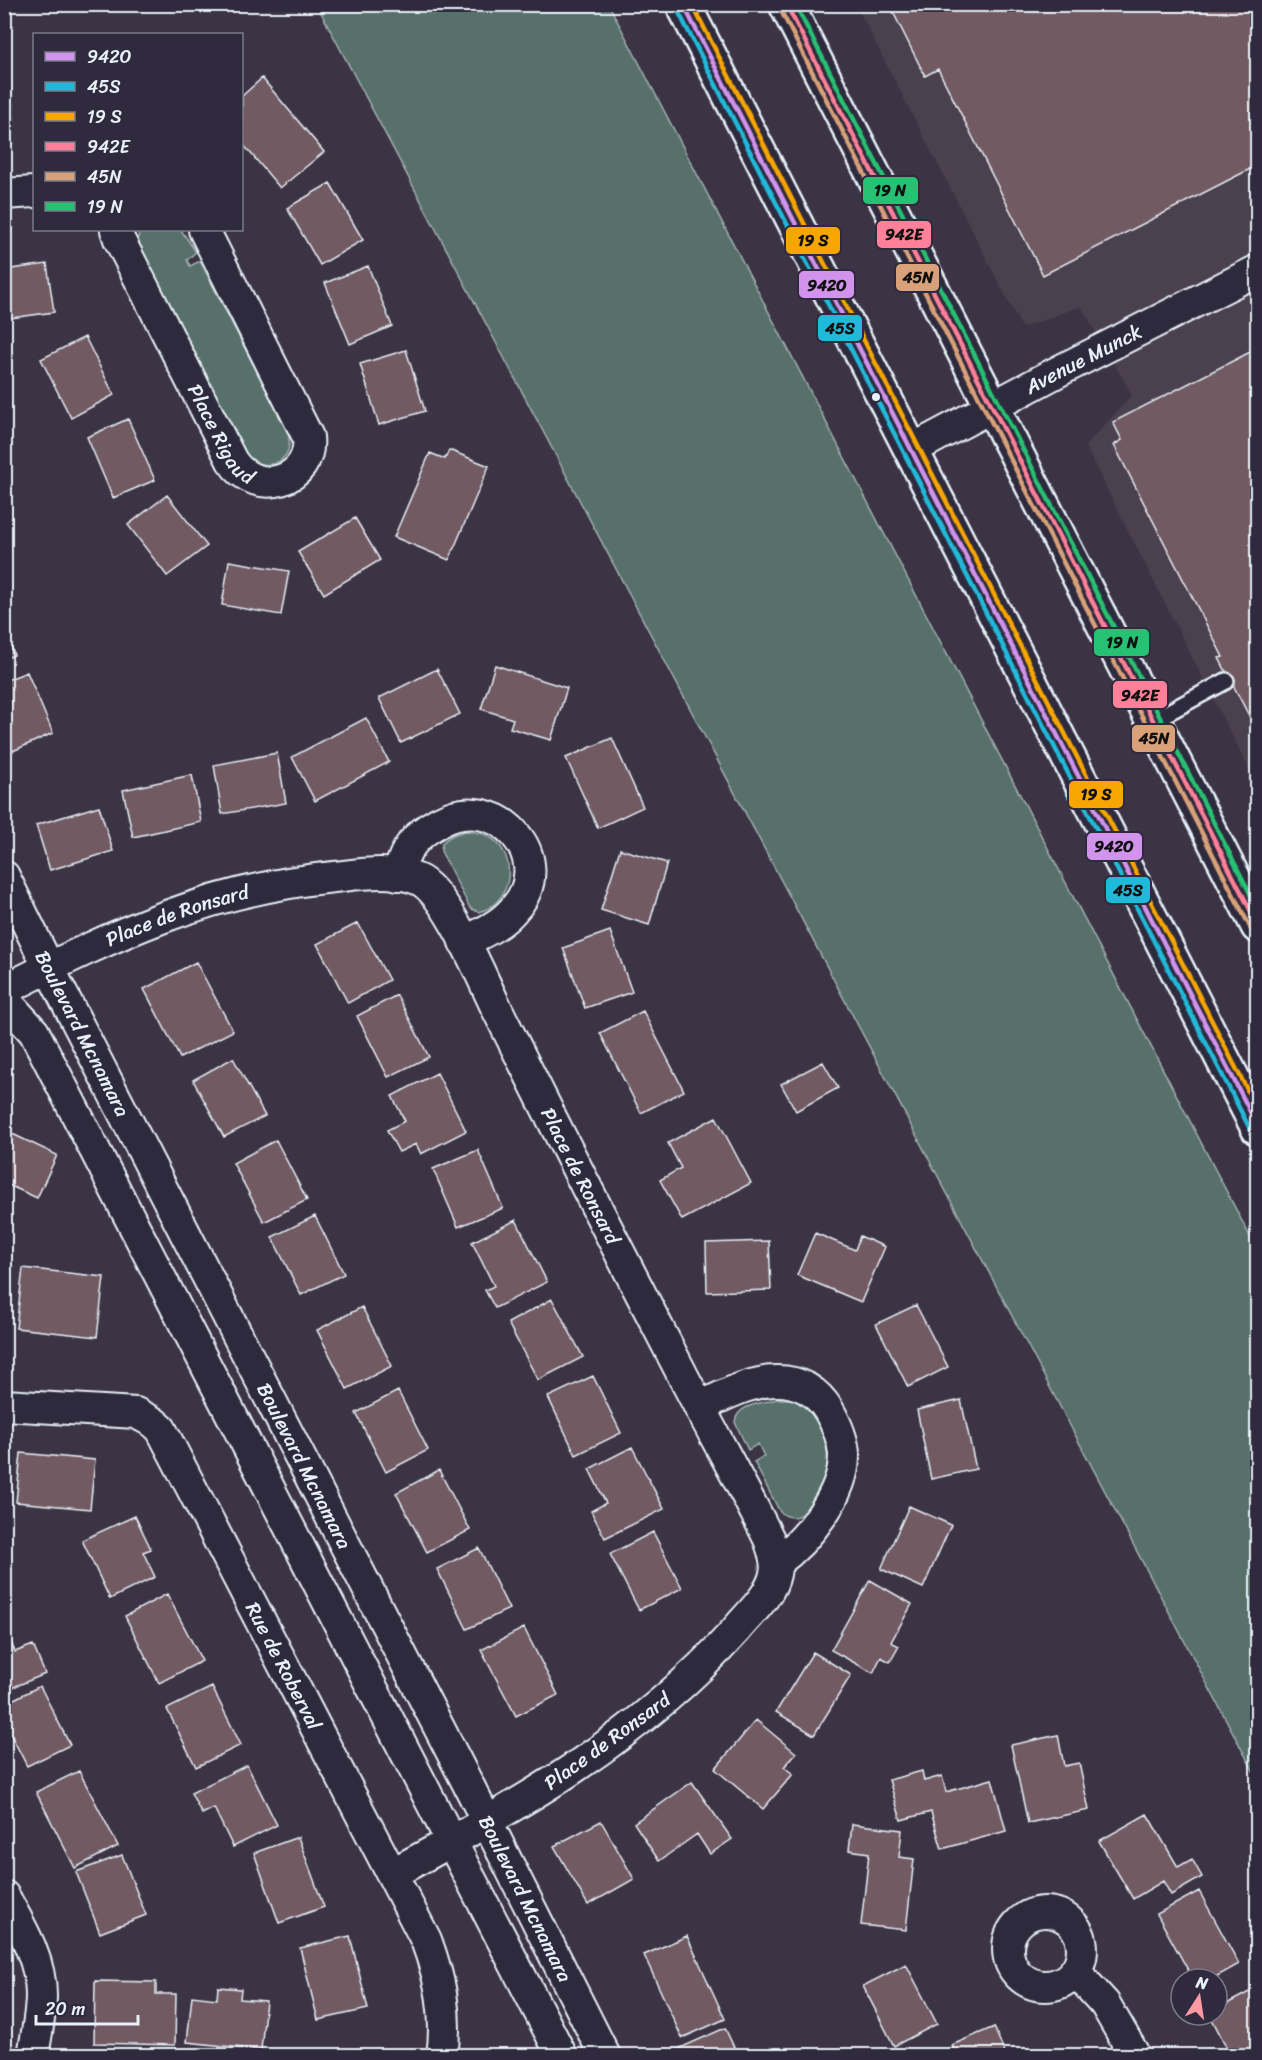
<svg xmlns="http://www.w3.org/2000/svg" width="1262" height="2060" viewBox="0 0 1262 2060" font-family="Sriracha,sans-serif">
	<rect width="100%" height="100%" fill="#3c3444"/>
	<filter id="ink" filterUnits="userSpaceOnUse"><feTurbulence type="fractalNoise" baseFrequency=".0167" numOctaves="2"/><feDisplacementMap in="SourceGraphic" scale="12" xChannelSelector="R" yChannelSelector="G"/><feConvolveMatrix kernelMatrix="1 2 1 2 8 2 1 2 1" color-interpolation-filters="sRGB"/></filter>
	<g filter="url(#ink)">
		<path fill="#4c3f4d" d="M856,5h401v780l-172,-339 47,-51 -51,-89 -59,22z"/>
		<path fill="#596f6a" stroke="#a0b0b1" stroke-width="1.5" d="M317,5h292l648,1245v528z
			M139,230h42l15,22 -9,8 3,6 10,-5 87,169c11,30 -20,46 -41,25l-103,-202 -5,-12z
			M465,831c7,1 16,1 23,5 32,17 25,69 -10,76l-8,-4 -29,-57 1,-8c7,-7 13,-9 23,-12z
			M777,1399c9,0 16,-1 23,4 18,10 30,42 27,62 -2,16 -13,32 -22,46 -8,8 -16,8 -25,1l-26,-50 10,-6 -6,-12 -10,6 -13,-28c2,-18 28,-19 42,-23z"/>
		<path fill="#725a62" stroke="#e8f1f8" stroke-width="1.5" d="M889,4h369v161l-215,110 -105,-206 -13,7z
			M4,63h5l5,58 -10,1z
			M262,78l62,74 -44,36 -38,-45v-47z
			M330,183l33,57 -43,25 -33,-57z
			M47,264l7,48 -50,7v-49z
			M368,266l24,60 -42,18 -25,-61z
			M85,337l29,58 -43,23 -30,-59z
			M1258,348v385l-39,-75 4,-1 -109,-212 8,-5 -9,-18z
			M406,350l19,61 -46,14 -19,-61z
			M128,419l27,61 -42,18 -26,-61z
			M449,450l40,16 -40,94 -55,-23 36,-84 15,6z
			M167,495l40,51 -40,30 -39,-51z
			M355,518l25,42 -56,34 -26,-42z
			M229,561l60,10 -8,44 -59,-10z
			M4,627l10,28 -10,4z
			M495,665l72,23 -16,52 -41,-12 3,-9 -32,-10z
			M437,669l23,45 -59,29 -22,-45z
			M27,672l26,61 -40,18 -9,-19v-51z
			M366,718l23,44 -74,39 -23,-44z
			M612,738l31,69 -45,21 -32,-70z
			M277,753l9,50 -64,11 -8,-49z
			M192,775l9,47 -68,15 -10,-47z
			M99,806l14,45 -63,19 -14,-45z
			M620,849l47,14 -18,62 -48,-15z
			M358,923l31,57 -41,23 -31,-59z
			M610,931l22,61 -47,16 -22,-60z
			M196,962l37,69 -53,27 -36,-69z
			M397,995l32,62 -41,20 -31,-61z
			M643,1011l41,80 -43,22 -41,-80z
			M233,1058l32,58 -41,21 -31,-57z
			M823,1062l15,26 -42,23 -15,-27z
			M437,1073l29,58 -45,23 -5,-10 -17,8 -12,-22 18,-9 -13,-25z
			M716,1117l35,66 -69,37 -22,-40 21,-12 -13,-25z
			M4,1130l53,25 -20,43 -33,-15z
			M276,1140l31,60 -43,22 -31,-59z
			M478,1150l25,58 -45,19 -25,-58z
			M315,1216l29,58 -43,21 -29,-58z
			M516,1220l31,62 -52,26 -10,-18 9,-4 -22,-44z
			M815,1233l40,17 5,-14 25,11 -24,55 -64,-27z
			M769,1241l2,49 -64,2 -1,-49z
			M23,1268l81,9 -7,60 -81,-9z
			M552,1299l31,58 -45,23 -30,-57z
			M916,1305l32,62 -40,20 -32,-63z
			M362,1307l30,59 -45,23 -30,-59z
			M593,1376l28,57 -45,22 -28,-58z
			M398,1391l30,59 -42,22 -30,-59z
			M961,1400l15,69 -45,10 -14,-69z
			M632,1447l32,62 -59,29 -14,-27 15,-8 -17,-34z
			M21,1453l74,7 -5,49 -74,-7z
			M439,1470l31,60 -43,22 -31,-59z
			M909,1506l42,19 -28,63 -42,-19z
			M135,1516l16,33 -8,3 12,25 -45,22 -28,-59z
			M653,1532l29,56 -43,22 -29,-56z
			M479,1548l30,61 -42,20 -30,-60z
			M870,1580l42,24 -21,38 8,4 -9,16 -9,-5 -8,16 -42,-23z
			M167,1594l35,67 -43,22 -34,-67z
			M4,1625l11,27 18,-7 12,29 -41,17z
			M524,1628l34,67 -42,21 -35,-66z
			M813,1652l38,23 -37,60 -38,-23z
			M40,1686l30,59 -43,21 -23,-45v-17z
			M212,1687l29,58 -45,22 -29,-58z
			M756,1720l40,33 -12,14 9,7 -30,35 -48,-40z
			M1058,1735l6,31 15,-3 10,47 -61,13 -17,-78z
			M247,1765l30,60 -44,22 -19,-39 -12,6 -11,-21z
			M79,1771l39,75 -43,22 -39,-76z
			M922,1771l2,10 18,-5 4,16 46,-13 14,52 -64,18 -11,-37 -30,8 -12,-40z
			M692,1782l40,57 -22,15 -13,-20 -38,27 -25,-38z
			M1147,1814l31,53 14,-8 10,18 -31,18 -8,-14 -30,18 -34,-58z
			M601,1821l33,58 -46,26 -34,-59z
			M852,1824l50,6 -3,27 15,2 -8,71 -45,-5 8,-72 -20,-3z
			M298,1837l26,70 -45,16 -25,-70z
			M122,1855l24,60 -46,18 -24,-61z
			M1199,1891l40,73 -27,15h-19l-36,-65z
			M350,1936l18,73 -50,11 -18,-72z
			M687,1936l38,83 -43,19 -38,-83z
			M906,1964l31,60 -43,22 -31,-60z
			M95,1981l61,1v12h20l-1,51 -81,-2z
			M218,1987l23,2 -1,10 26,2 -5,49 -74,-8 5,-46 25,3z
			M1251,1991l7,12v53h-27l-21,-41h7v-6z
			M994,2027l12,29h-50l-4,-11z
			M725,2028l13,28h-65l-2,-4z"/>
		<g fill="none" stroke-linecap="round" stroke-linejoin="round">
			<g stroke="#e8f1f8" stroke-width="20">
				<path id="lane" d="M1152,721l74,-40"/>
			</g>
			<g stroke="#e8f1f8" stroke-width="34">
				<g id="street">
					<path d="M4,194l30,-2"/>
					<path id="s1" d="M116,230l3,9 113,222c25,38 81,20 76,-24l-104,-207"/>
					<path id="s2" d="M911,450l148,-79 199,-101"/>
					<path d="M398,875c7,-27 17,-40 41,-53 58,-33 120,37 75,87 -13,16 -32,24 -50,33"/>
					<path id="s3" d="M4,876l45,92 422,822 134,266"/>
					<path id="s4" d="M4,990c111,-56 205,-101 330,-113 27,-3 57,-8 83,2 30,12 65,100 80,130 60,121 121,241 183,361 29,57 61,112 89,169 4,12 9,23 6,35 -4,21 -26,40 -39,56 -97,108 -217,176 -343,243"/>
					<path d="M4,999l30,33 528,1024"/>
					<path id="s5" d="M4,1405l132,8 17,9 8,7 265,511c14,38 22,74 16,116"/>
					<path d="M699,1407c25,-11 50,-26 78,-26 23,0 40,10 52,30 8,14 14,27 15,43 1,39 -37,87 -68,109"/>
					<path d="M4,1896c17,31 37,63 37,99 0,20 -5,41 -8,61"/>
					<circle cx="1045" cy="1949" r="37"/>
					<path d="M1075,1971l30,33 30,52"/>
				</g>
			</g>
			<g stroke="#e8f1f8" stroke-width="38">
				<path id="secondary" d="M683,4l575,1124
					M786,4l472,922"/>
			</g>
			<use href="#lane" stroke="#2f2a3d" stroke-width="15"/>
			<use href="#street" stroke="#2f2a3d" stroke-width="30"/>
			<use href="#secondary" stroke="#2f2a3d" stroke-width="33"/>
			<g stroke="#2f2a3d" stroke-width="9">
				<path id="bus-1" d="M683,4l575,1123"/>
			</g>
			<g stroke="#2f2a3d" stroke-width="9">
				<path id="bus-2" d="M676,7l575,1124"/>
			</g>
			<g stroke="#2f2a3d" stroke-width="9">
				<path id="bus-3" d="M692,4l566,1107"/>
			</g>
			<g stroke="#2f2a3d" stroke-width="9">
				<path id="bus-4" d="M786,4l472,921"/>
			</g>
			<g stroke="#2f2a3d" stroke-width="9">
				<path id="bus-5" d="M779,7l472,922"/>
			</g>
			<g stroke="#2f2a3d" stroke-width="9">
				<path id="bus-6" d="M795,4l463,905"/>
			</g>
			<use href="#bus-1" stroke="#d193ec" stroke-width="4.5"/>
			<use href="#bus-2" stroke="#20b9da" stroke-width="4.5"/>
			<use href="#bus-3" stroke="#f7a600" stroke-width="4.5"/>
			<use href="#bus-4" stroke="#ff8098" stroke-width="4.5"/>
			<use href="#bus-5" stroke="#d9a179" stroke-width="4.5"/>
			<use href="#bus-6" stroke="#26c172" stroke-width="4.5"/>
		</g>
	</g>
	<circle fill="#e8f1f8" stroke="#2f2a3d" stroke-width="2" cx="876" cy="397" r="5"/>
	<g text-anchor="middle" stroke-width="4.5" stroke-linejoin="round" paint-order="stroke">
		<g font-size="20" fill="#e8f1f8" stroke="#2f2a3d">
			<text dy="7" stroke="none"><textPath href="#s2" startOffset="195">Avenue Munck</textPath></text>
			<text dy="7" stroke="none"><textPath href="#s1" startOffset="230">Place Rigaud</textPath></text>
			<text dy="7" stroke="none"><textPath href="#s4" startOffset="189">Place de Ronsard</textPath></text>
			<text dy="7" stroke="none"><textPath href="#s3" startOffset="176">Boulevard Mcnamara</textPath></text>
			<text dy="7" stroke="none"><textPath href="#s4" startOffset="776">Place de Ronsard</textPath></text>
			<text dy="7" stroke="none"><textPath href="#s3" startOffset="662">Boulevard Mcnamara</textPath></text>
			<text dy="7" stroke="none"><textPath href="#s5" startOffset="429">Rue de Roberval</textPath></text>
			<text transform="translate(607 1741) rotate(-36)" y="7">Place de Ronsard</text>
			<text dy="7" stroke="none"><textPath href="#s3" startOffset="1148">Boulevard Mcnamara</textPath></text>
		</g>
	</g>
	<g stroke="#2f2a3d" stroke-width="2">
		<rect x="862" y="176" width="57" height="29" rx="6" fill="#26c172"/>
		<rect x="876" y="220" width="56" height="29" rx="6" fill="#ff8098"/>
		<rect x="785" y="226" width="56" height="29" rx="6" fill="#f7a600"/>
		<rect x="895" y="263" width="45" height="29" rx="6" fill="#d9a179"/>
		<rect x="798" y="270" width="57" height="29" rx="6" fill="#d193ec"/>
		<rect x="817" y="314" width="46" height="28" rx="6" fill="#20b9da"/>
		<rect x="1093" y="628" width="57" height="29" rx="6" fill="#26c172"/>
		<rect x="1112" y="680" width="56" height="29" rx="6" fill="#ff8098"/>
		<rect x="1131" y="724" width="45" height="29" rx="6" fill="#d9a179"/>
		<rect x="1068" y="780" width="56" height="29" rx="6" fill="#f7a600"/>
		<rect x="1086" y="832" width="57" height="29" rx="6" fill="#d193ec"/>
		<rect x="1105" y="876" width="46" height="28" rx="6" fill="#20b9da"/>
	</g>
	<g font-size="16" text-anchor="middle" font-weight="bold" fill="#111">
		<text x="890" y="196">19 N</text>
		<text x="904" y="240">942E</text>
		<text x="813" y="246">19 S</text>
		<text x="918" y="283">45N</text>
		<text x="827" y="291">942O</text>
		<text x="840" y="334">45S</text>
		<text x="1122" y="648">19 N</text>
		<text x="1140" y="701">942E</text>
		<text x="1154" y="744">45N</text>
		<text x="1096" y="800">19 S</text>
		<text x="1114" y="852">942O</text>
		<text x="1128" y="896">45S</text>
	</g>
	<rect width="1262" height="2060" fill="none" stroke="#2f2a3d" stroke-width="24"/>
	<rect x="12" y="12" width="1238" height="2036" fill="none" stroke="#e8f1f8" stroke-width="2" filter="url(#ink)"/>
	<rect x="33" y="33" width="210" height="198" fill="#2f2a3d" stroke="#797a88" stroke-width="1.5"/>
	<rect x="45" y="52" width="30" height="9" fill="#d193ec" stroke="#797a88" stroke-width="1.5"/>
	<text x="87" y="63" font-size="18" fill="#e8f1f8">942O</text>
	<rect x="45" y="82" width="30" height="9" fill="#20b9da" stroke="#797a88" stroke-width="1.5"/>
	<text x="87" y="93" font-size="18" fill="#e8f1f8">45S</text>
	<rect x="45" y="112" width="30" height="9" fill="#f7a600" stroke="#797a88" stroke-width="1.5"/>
	<text x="87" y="123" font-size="18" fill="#e8f1f8">19 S</text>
	<rect x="45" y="142" width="30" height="9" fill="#ff8098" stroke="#797a88" stroke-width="1.5"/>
	<text x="87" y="153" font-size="18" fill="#e8f1f8">942E</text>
	<rect x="45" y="172" width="30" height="9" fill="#d9a179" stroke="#797a88" stroke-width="1.5"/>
	<text x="87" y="183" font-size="18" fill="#e8f1f8">45N</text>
	<rect x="45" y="202" width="30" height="9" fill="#26c172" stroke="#797a88" stroke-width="1.5"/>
	<text x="87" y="213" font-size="18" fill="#e8f1f8">19 N</text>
	<g transform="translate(1199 1997) rotate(12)"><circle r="28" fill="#2f2a3d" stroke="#797a88" stroke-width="1.5"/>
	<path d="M0-4.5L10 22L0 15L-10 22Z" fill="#ff9aa2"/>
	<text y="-9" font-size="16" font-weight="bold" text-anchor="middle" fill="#e8f1f8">N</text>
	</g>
	<path d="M36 2015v9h102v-9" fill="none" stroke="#e8f1f8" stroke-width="3"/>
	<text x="45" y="2015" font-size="18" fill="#e8f1f8" stroke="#2f2a3d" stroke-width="4.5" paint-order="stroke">20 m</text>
</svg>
